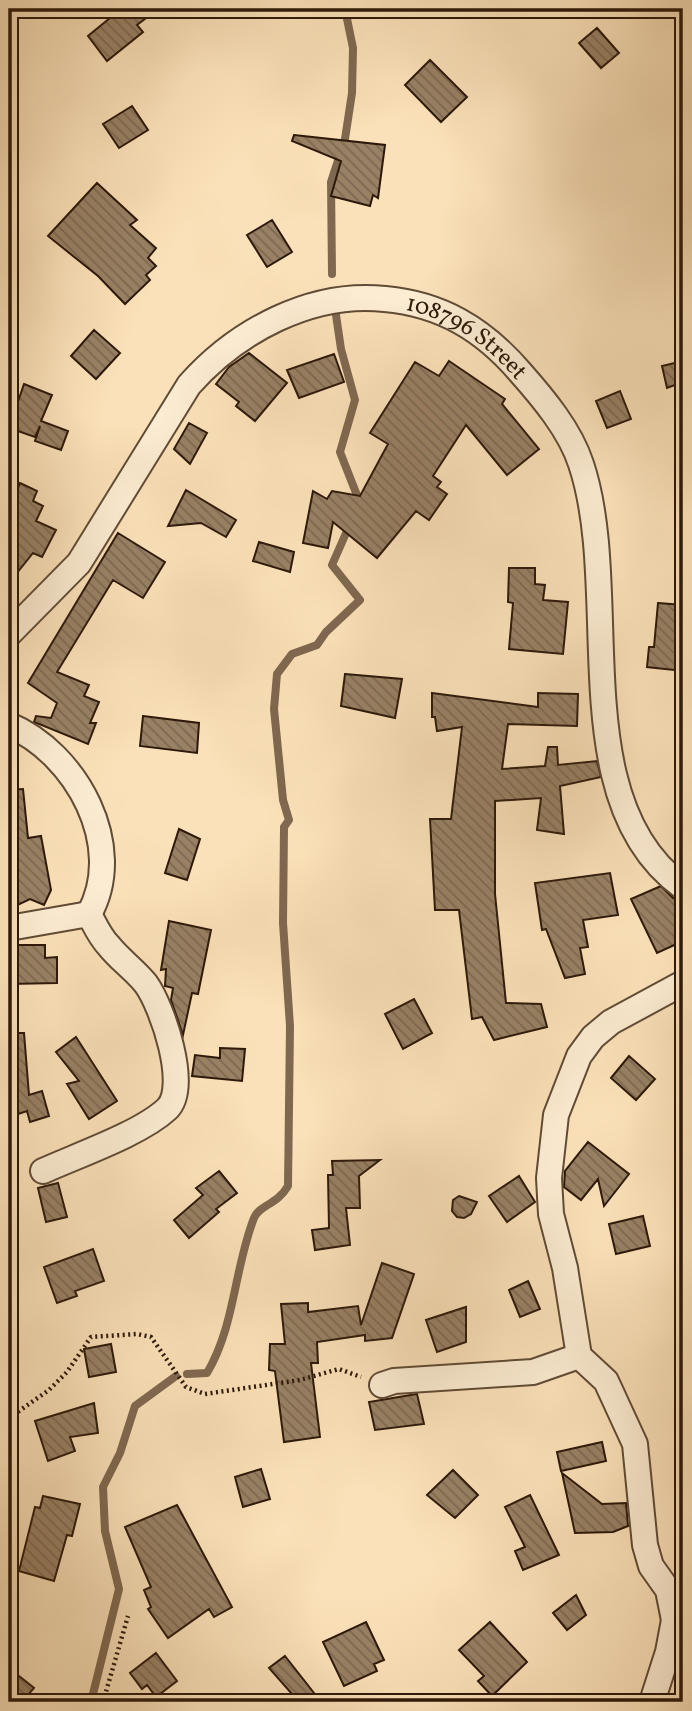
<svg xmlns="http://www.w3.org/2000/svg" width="692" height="1711" viewBox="0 0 692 1711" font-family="Vollkorn,serif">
	<defs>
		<pattern id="building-back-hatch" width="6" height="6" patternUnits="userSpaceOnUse" patternTransform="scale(1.75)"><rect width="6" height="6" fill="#988165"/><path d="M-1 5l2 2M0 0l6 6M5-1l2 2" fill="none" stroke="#7c6951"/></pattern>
	</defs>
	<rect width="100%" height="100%" fill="#fbe1b9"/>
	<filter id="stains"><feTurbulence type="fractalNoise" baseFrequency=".00286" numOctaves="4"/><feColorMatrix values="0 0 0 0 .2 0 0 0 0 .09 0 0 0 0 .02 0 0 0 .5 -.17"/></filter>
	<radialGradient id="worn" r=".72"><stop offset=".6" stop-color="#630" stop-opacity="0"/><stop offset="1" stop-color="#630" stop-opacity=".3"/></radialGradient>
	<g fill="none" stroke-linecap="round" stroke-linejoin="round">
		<path stroke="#7f6850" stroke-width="8" d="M332,274l-1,-92 14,-43 7,-46 1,-45 -8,-39
			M336,315l5,34 14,51 -15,52 20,51
			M187,1374l20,-1c28,-47 27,-104 47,-155 5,-13 23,-13 34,-32l2,-160 -7,-103 1,-96 5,-7 -6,-20 -9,-91 3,-35 15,-20 25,-9 9,-13 34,-32 -28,-35 18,-41
			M91,1702l28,-113 -14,-58 -2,-44 17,-34 15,-47 41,-30"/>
	</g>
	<path fill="url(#building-back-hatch)" stroke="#2d190a" stroke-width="2" d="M121,9h37l-21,16 6,7 -36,29 -19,-25z
		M597,28l22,25 -18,15 -22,-25z
		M430,60l37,37 -26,25 -36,-37z
		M132,106l16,24 -29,18 -16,-24z
		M294,135l91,10 -7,53 -5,-3 -3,11 -39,-10 10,-35 -49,-20z
		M97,183l40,37 -7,5 26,23 -8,10 8,8 -10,9 4,5 -25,24 -27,-28 -50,-40z
		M272,220l20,32 -25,15 -20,-32z
		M94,330l26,23 -24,26 -25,-23z
		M249,353l38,30 -32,38 -19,-15 3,-4 -23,-18 13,-17z
		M334,354l10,28 -45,16 -12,-28z
		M449,361l56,38 -3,5 37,45 -32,26 -41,-50 -33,51 8,6 -4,5 10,7 -18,26 -13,-9 -39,47 -44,-36 -5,26 -25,-5 10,-52 14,8 5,-8 28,5 28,-52 -18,-11 45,-71 24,14z
		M683,361v21l-16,6 -5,-22z
		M24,384l28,11 -11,26 27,10 -7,19 -26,-9 5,-15 -5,11 -26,-9z
		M620,391l11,28 -24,9 -11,-27z
		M189,423l18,10 -17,31 -16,-15z
		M20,483l17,8 -4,10 10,5 -7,15 20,9 -14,27 -9,-4 -24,30v-74z
		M186,490l50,30 -10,17 -25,-14 -33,3z
		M118,533l47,29 -22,36 -30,-18 -56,92 32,13 -5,11 15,6 -9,21h6l-8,21 -54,-22 2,-6 15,2 6,-15 -29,-20z
		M259,542l35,10 -4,20 -37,-11z
		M509,568h26v16l10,1 -2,15 25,2 -5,52 -54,-5 4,-46 -5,-1z
		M658,603l25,2v66l-36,-4 2,-20h5z
		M345,674l57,5 -7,39 -54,-12z
		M432,693l106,14v-14l40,1 -1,32 -69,-2 -6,45 43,-3 3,-19h9l1,18 39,-4 4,16 -41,9 4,48 -27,-4 4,-32 -46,3v93l11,109 35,1 6,23 -53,13 -12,-23 -10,2 -13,-109h-24l-5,-91h21l11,-92 -25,4 -2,-14h-3z
		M143,716l56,7 -2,30 -57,-7z
		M23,789l5,49 13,-2 10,54 -7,15 -14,-6 -21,10v-119z
		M179,829l21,10 -13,41 -22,-7z
		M610,873l8,42 -35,5 5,27 -8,1 5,26 -20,4 -19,-49 -4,1 -7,-47z
		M661,886l12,12 10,3v40l-26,12 -26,-54z
		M169,921l42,9 -13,64 -6,-1 -9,42 -12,-35 2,-12 -8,-2 1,-17 -5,1z
		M9,945h36v13l12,-1v26l-48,1z
		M414,999l18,34 -29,16 -18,-35z
		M9,1033h15l5,62 13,-4 7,25 -19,6 -3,-11 -18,6z
		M76,1037l41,64 -28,18 -22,-35 12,-3 -23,-29z
		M220,1048l25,1 -3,32 -50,-5 3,-21 25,3z
		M629,1056l26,23 -19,21 -25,-22z
		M588,1142l41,32 -25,32 -6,-27 -17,21 -17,-13 1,-16z
		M380,1160l-21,16 1,32h-14l4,37 -35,5 -3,-20 17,-2 -1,-53h5l-1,-14z
		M219,1171l18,22 -21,16 3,3 -30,26 -15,-18 29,-25 -7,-7z
		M519,1176l16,26 -28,20 -18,-26z
		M58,1183l9,34 -21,5 -8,-34z
		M459,1196l18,6 -6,12 -7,4 -7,-1 -5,-6 1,-11z
		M643,1216l7,30 -34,8 -7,-30z
		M93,1249l11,32 -29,10 2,5 -20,7 -13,-36z
		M382,1263l32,11 -22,64 -27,3v-6l-48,7 1,21h-7l9,74 -36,5 -9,-71 -6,-1 1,-26h15l-4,-40 27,-1v9l50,-6 3,19z
		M528,1281l12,28 -20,8 -11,-27z
		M466,1307v35l-29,10 -11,-32z
		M111,1344l5,28 -27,5 -5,-28z
		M417,1394l7,30 -49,6 -6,-28z
		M94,1403l4,30 -28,4 5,14 -27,10 -13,-40z
		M602,1442l4,19 -45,10 -4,-19z
		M261,1469l9,30 -27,8 -8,-30z
		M453,1470l25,25 -23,23 -28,-23z
		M562,1473l40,31 24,-1 2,23 -15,6 -38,1z
		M530,1495l29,60 -36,15 -8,-19 10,-4 -20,-40z
		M43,1496l37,8 -8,32 -5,-1 -13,46 -35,-10 16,-64 5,1z
		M177,1505l55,102 -18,10 -5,-8 -41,29 -20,-29 3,-2 -7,-17 7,-3 -26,-60z
		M576,1595l10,20 -19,15 -14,-17z
		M366,1622l18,38 -10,4 3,7 -33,15 -21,-44z
		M490,1622l37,40 -35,34 -14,-15 6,-5 -25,-26z
		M156,1653l21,28 -21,16 -9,-12 -5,4 -12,-16z
		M285,1656l36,46h-22l-30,-34z
		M9,1668l25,20 -12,14h-13z"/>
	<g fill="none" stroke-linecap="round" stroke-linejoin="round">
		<g stroke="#604b36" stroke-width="28">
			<g id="minor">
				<path id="s1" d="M9,634l70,-71 110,-178c48,-54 122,-94 196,-86 56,5 98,30 135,73 23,26 50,58 61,92 43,128 -19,336 102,423"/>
				<path d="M9,725c67,28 118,121 80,189"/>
				<path d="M9,928l80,-14c6,11 11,23 20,32 11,14 26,24 37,38 16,22 44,103 21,125 -27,25 -89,46 -124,62"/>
				<path d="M382,1385l12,-4 139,-9 46,-16"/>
				<path d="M674,1620l-6,-30 -17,-24 -6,-21 -10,-101 -29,-63 -27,-25 -14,-88 -14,-54 -2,-36 7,-63 23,-59 14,-19 18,-15 72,-39"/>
				<path d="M652,1702l16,-50 6,-32 9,-1"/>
			</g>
		</g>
		<path stroke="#2d190a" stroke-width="4.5" stroke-dasharray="2 3.5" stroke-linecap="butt" d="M9,1418l40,-28 18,-18 24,-35 46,-3 14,3 35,50 19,7 95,-14 39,-11 22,8
			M103,1702l25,-86"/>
		<use href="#minor" stroke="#fcecd2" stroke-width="24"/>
	</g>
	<g text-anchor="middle" stroke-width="5" stroke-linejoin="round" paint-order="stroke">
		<g font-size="24" fill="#2d190a" stroke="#fcecd2">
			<text dy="8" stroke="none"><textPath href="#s1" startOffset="623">108796 Street</textPath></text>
		</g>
	</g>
	<rect width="692" height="1711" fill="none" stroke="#fbe1b9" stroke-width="35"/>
	<rect x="10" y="10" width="671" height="1690" fill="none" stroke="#2d190a" stroke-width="3.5"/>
	<rect x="18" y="18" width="657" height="1676" fill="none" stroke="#2d190a" stroke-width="2"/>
	<rect width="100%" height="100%" filter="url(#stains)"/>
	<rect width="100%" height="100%" fill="url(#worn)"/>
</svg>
